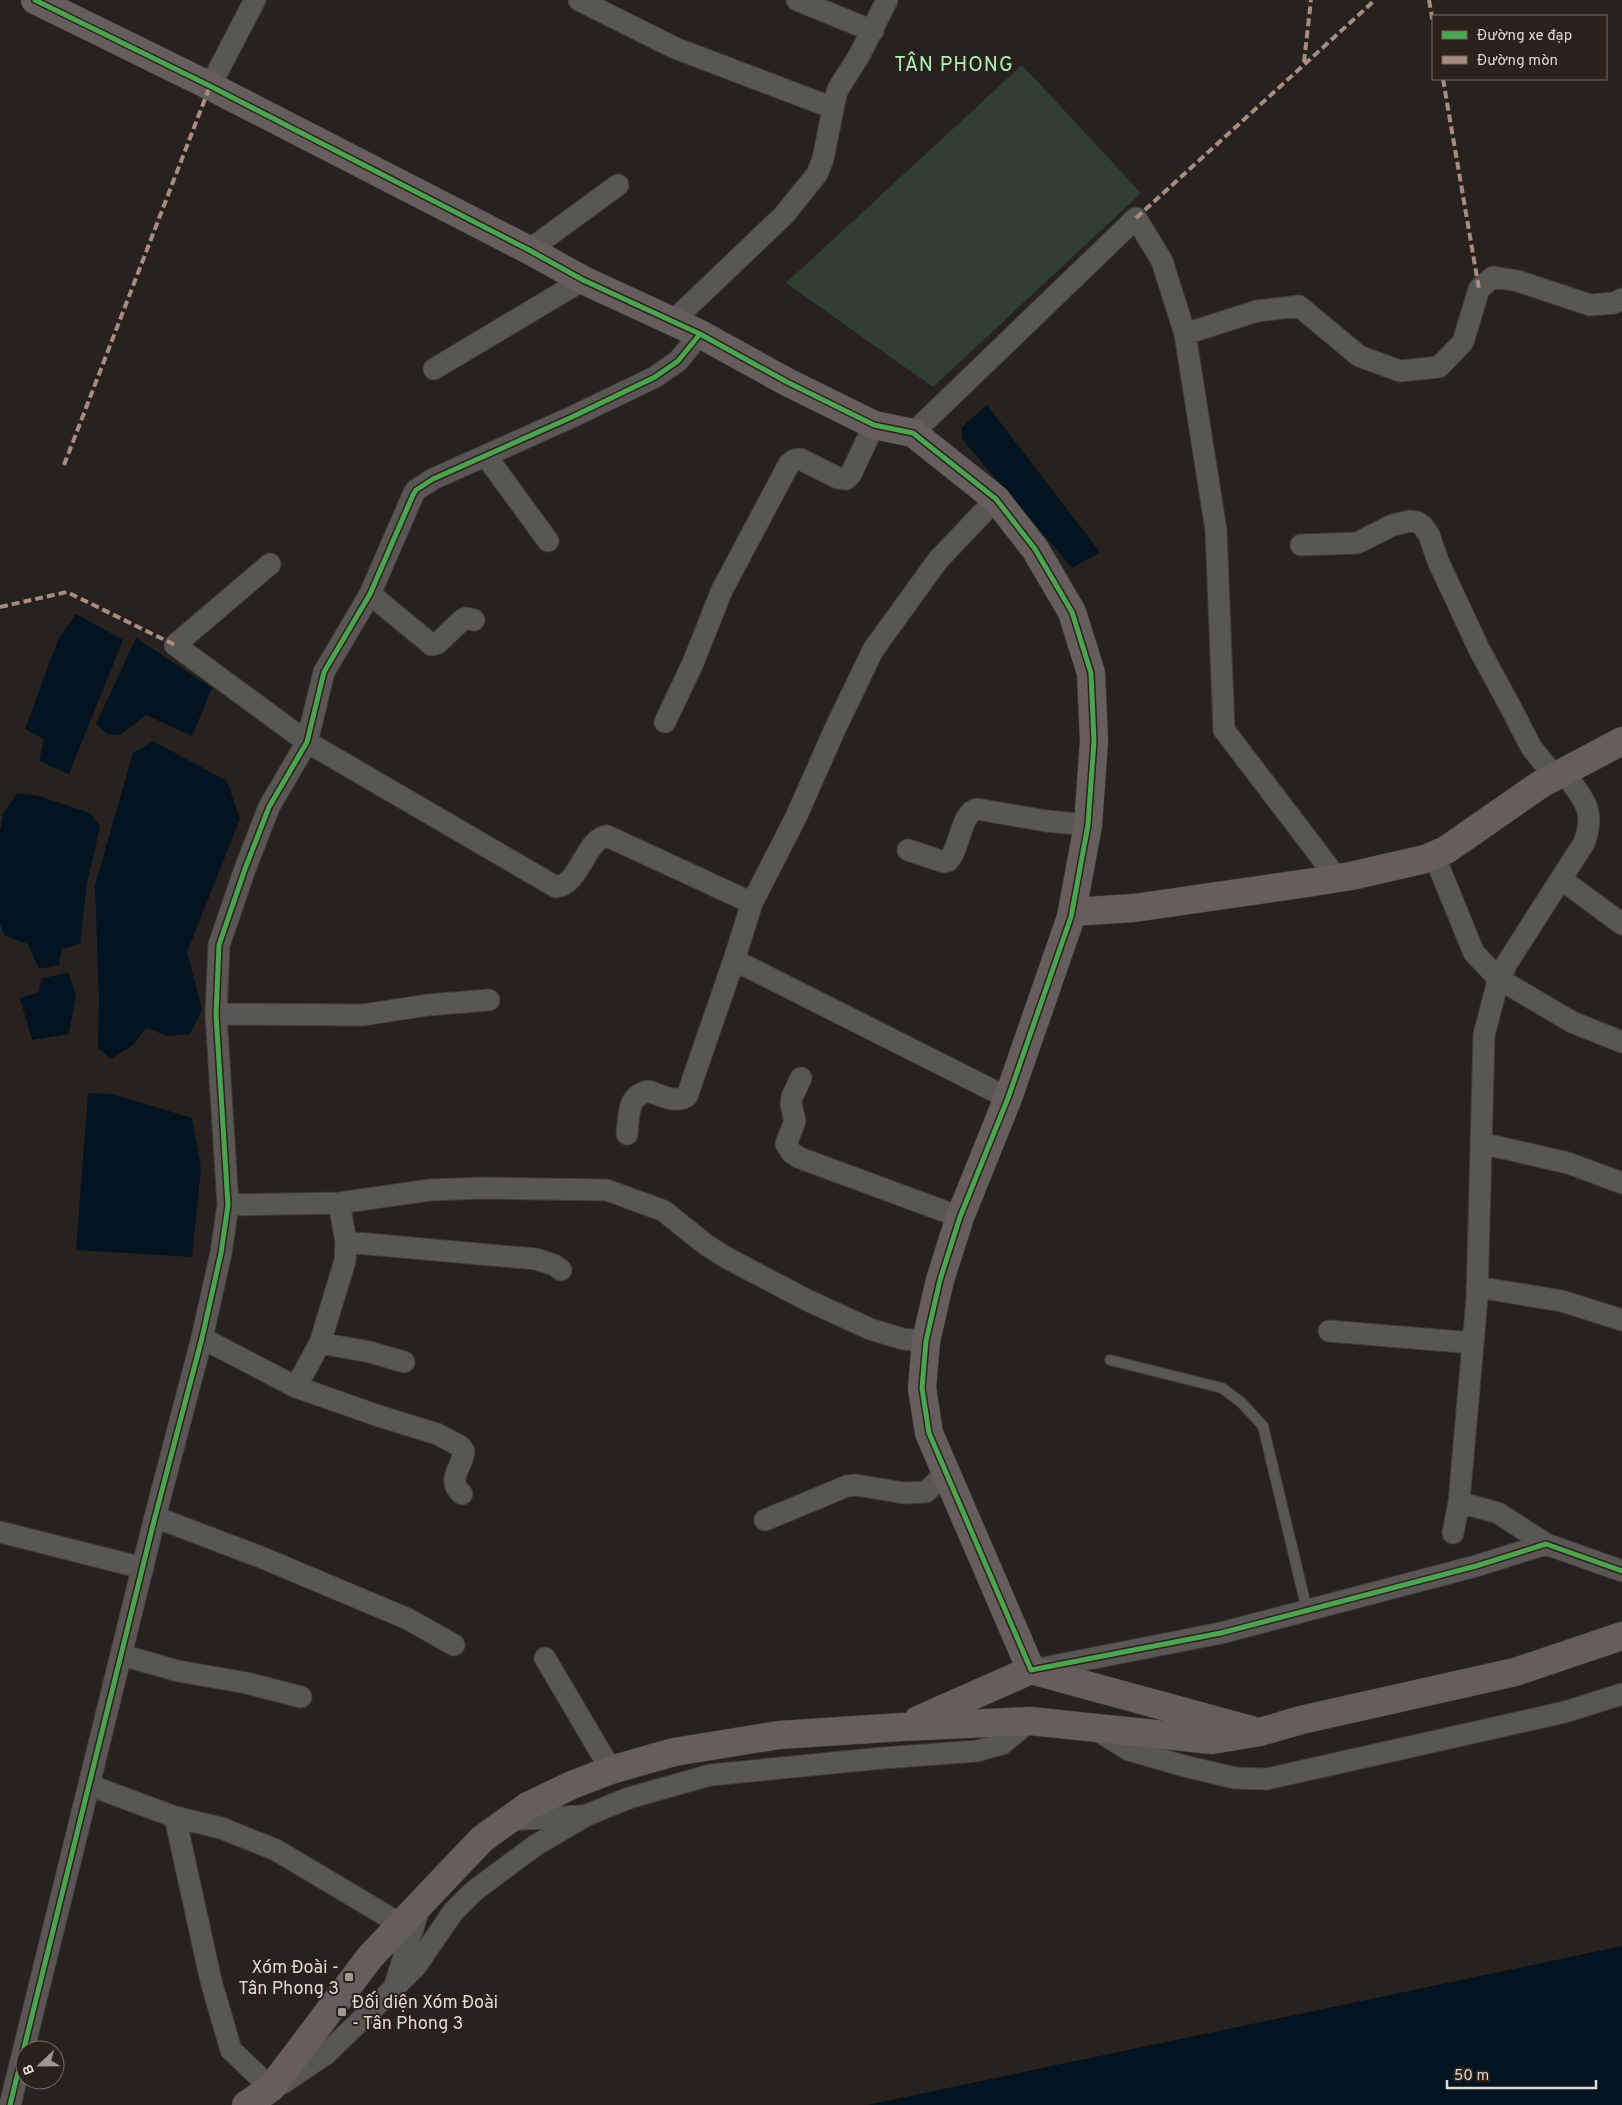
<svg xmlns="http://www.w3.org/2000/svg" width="1622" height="2105" viewBox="0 0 1622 2105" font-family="Overpass,sans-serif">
	<rect width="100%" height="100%" fill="#27221d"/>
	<path fill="#313f33" d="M1022,65l119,128 -208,194 -147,-104z"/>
	<path fill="#041320" d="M987,405l113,147 -28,16 -110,-129v-12z
		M76,614l47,26 -54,134 -30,-13 5,-22 -19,-10 33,-89z
		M136,638l76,50 -20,48 -46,-21 -26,20 -13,-1 -11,-10z
		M153,741l74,40 13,38 -53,133 15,58 -12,24 -22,2 -22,-8 -13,17 -22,14 -13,-11 1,-49 -4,-114 38,-132z
		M17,793l22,3 51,17 10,14 -13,56 -7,61 -18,5 -3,16 -20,4 -11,-25 -23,-8 -5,-12v-92l3,-18z
		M68,972l8,22 -7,40 -37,6 -12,-42 19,-6 2,-13z
		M88,1093l24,1 80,24 9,51 -9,88 -116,-7z
		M1622,1946v159h-755z"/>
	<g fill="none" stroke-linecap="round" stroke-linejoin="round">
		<g stroke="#403d39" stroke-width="12">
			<path id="lane" d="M1110,1360l112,28 20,15 21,23 44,184"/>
		</g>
		<g stroke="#403d39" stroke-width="23">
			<path id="street" d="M579,0l96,48 158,60
				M797,0l76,31
				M210,86l45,-86
				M529,250l89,-65
				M673,321l111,-106 33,-41 6,-15 12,-60 3,-10 21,-33 28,-56
				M1185,334l72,-23 42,-5 60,50 41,15 39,-4 24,-25 16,-53 14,-12 25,4 72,24 24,-2 8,-4
				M434,369l149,-89
				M913,433l223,-215 26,43 23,73 31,196 8,200 113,148
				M486,456l62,85
				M996,499l-58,61 -65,90 -38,79 -39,88 -44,86 -18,57 274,138
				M1301,545l56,-2 36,-18 17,-4 7,1 6,4 6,9 9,26 41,88 32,59 20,39 24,30
				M270,564l-95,81 132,97 249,145c24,-2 29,-48 51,-51l145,67
				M370,594l62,51 6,-2 24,-23 4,-2 8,2
				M665,722l28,-59 29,-73 67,-126 5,-4 6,-1 38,19 8,1 5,-5 23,-49
				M908,850l36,12 4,-1c12,-12 13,-49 29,-52l69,12 42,4
				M1434,855l40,98 25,26 73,43 50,20
				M1561,879l61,45
				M216,1014l147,1 65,-10 61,-5
				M801,1078l-9,19 -1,7 4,17 -9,23 6,9 8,5 160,59
				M627,1134c2,-19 0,-38 21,-43 12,4 28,13 39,5l47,-136
				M1481,1143l87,20 54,20
				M228,1205l111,-2 91,-13 53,-2 124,2 57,21 41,33 22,14 80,42 63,29 33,10 23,2
				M346,1242l190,17 18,6 7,5
				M1477,1287l85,14 60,19
				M1329,1331l144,12
				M202,1338l94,49 83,29 58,18 23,12 4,5c-1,16 -19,29 -2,43
				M320,1343l50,9 34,10
				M296,1387l24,-44 25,-82 1,-19 -7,-39
				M155,1517l108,41 145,61 46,26
				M765,1520l82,-34 9,-1 48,8 22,-1 19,-18
				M0,1532l143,36
				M1453,1533l6,-31
				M1546,1544l-48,-31 -39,-11 18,-204 7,-263 13,-50 10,-22 77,-120c13,-35 -2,-44 -20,-71
				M122,1655l56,16 69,12 54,14
				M545,1658l66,112
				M1033,1670l188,-37 255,-67 70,-22 76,27
				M1095,1729l34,21 55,16 51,12 32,1 298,-67 57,-18
				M89,1785l86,32 36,164 20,69 40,38 12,-5 43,-29 64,-62 26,-26 37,-54 21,-21 62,-46 51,-30 42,-17 81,-23 173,-17 94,-7 25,-7 28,-23
				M175,1817l46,11 55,22 126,75
				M509,1820l72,-4
				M395,1985l24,-76
				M10,2105l145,-588 47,-179 19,-85 7,-48 -12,-191 3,-69 26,-76 24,-62 38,-65 17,-70 46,-78 43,-99 3,-5 17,-11 139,-62 83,-40 23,-16 22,-27"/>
		</g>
		<g stroke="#403d39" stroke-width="29">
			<path id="secondary" d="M35,0l175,86 319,164 54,30 117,54 87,48 87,43 39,8 83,66 39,50 37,63 19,61 3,68 -6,84 -17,92 -63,181 -48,119 -20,63 -14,61 -4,47 7,45 102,237
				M1072,912l62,-4 180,-26 37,-6 74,-17 21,-9 95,-66 81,-43
				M918,1720l113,-50 220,60
				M246,2105l25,-17 99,-131 112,-118 46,-33 44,-21 39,-15 63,-18 105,-17 123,-8 128,-6 182,19 48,-8 41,-12 214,-48 107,-36"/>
		</g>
		<use href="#lane" stroke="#595753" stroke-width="10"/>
		<use href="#street" stroke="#595753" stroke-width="21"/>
		<use href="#secondary" stroke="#655e5d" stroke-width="28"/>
		<path stroke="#a88b81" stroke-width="4" stroke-dasharray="8 4" stroke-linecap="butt" d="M1429,0l4,23
			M1304,62l7,-62
			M1443,79l36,210
			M1136,218l239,-218
			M64,465l146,-379
			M0,607l67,-15 108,53"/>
		<g stroke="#2b2319" stroke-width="8">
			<path id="cycleway" d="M35,0l175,86 319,164 54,30 117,54 87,48 87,43 39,8 83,66 39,50 37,63 19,61 3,68 -6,84 -17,92 -63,181 -48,119 -20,63 -14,61 -4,47 7,45 102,237 190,-37 255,-67 70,-22 76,27
				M10,2105l145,-588 47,-179 19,-85 7,-48 -12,-191 3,-69 26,-76 24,-62 38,-65 17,-70 46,-78 43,-99 3,-5 17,-11 139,-62 83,-40 23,-16 22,-27"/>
		</g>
		<use href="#cycleway" stroke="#4ca352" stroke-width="5"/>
	</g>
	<g fill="#9e9993" stroke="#2b2319" stroke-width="2">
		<rect x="344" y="1972" width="10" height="10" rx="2.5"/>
		<rect x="337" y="2007" width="10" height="10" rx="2.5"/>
	</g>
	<g text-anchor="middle" stroke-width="4" stroke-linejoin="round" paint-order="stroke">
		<g font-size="18" fill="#ded9d3" stroke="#2b2319" text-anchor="end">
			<text x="339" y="1973">Xóm Đoài -<tspan x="339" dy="21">Tân Phong 3</tspan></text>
			<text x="352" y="2008" text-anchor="start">Đối diện Xóm Đoài<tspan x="352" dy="21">- Tân Phong 3</tspan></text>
		</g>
		<g font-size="20" letter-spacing="1" fill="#adf2bd" stroke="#2b2319">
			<text x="954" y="71">TÂN PHONG</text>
		</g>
	</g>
	<rect x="1432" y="15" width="175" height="65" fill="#2b2319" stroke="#736c63"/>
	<rect x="1442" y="31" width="25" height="8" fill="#4ca352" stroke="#736c63"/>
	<text x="1477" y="40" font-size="15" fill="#ded9d3">Đường xe đạp</text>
	<rect x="1442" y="56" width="25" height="8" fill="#a88b81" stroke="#736c63"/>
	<text x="1477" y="65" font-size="15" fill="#ded9d3">Đường mòn</text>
	<g transform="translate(40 2065) rotate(248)"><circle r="24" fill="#2b2319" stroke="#736c63"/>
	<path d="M0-4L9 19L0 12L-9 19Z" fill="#9e9993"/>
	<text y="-8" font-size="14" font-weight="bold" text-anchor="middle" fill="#ded9d3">B</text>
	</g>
	<path d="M1447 2080v8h149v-8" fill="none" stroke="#ded9d3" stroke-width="2.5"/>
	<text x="1454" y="2080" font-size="15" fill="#ded9d3" stroke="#2b2319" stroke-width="4" paint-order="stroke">50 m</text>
</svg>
